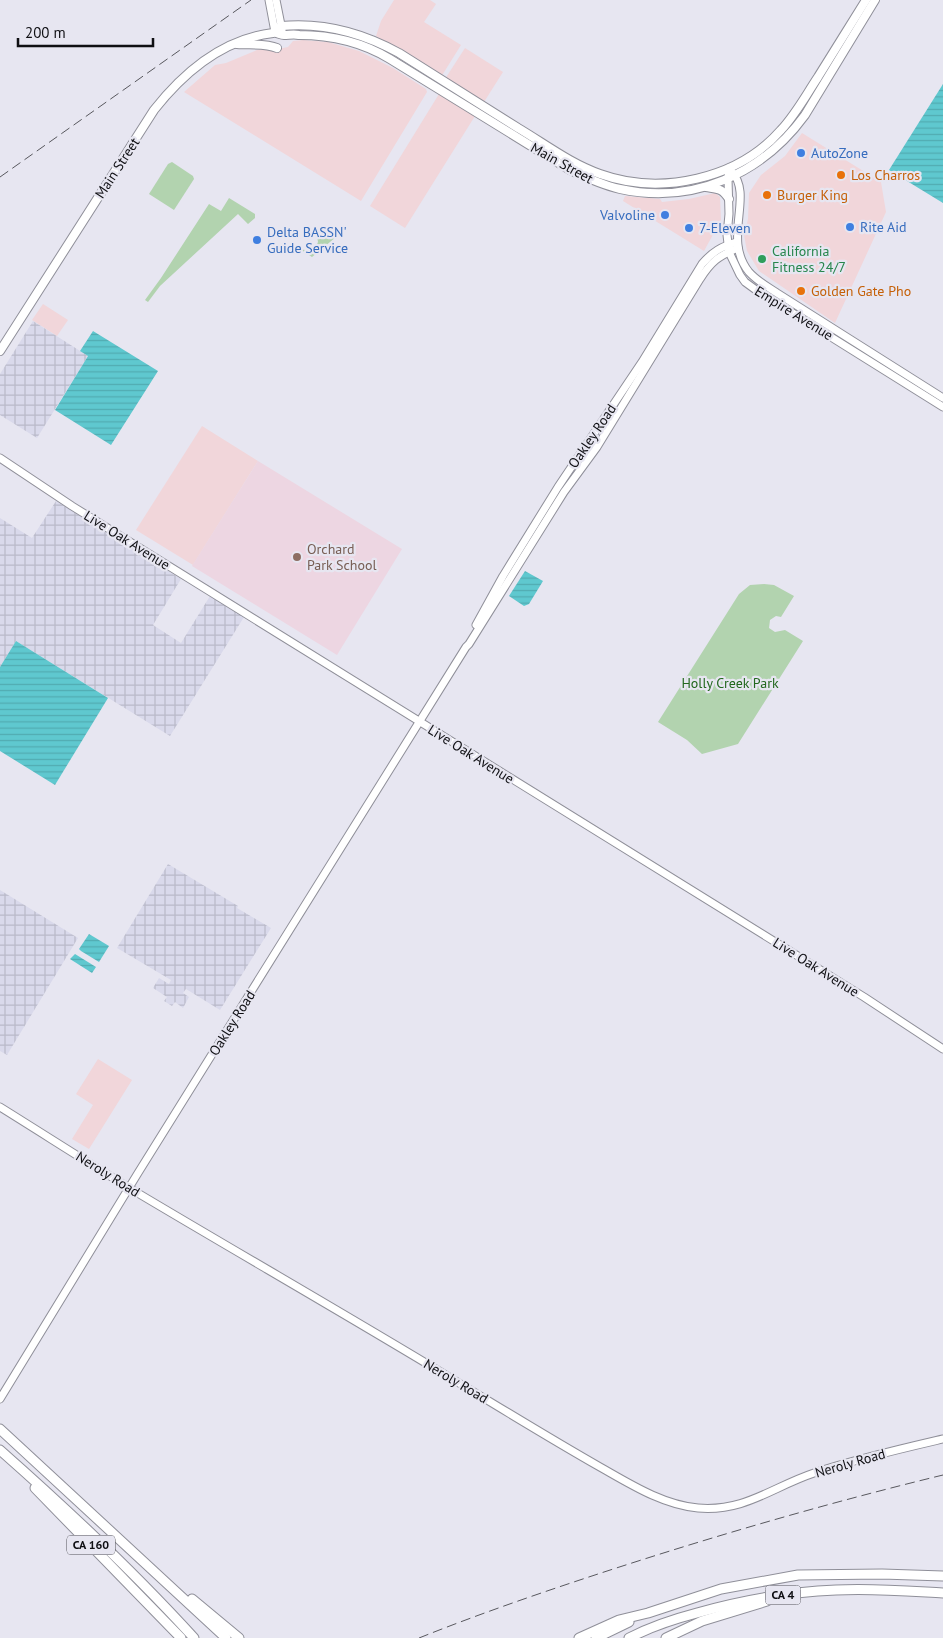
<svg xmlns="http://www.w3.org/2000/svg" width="943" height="1638" viewBox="0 0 943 1638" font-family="'PT Sans',sans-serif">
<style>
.commercial{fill:#f1d6da}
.industrial{fill:url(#industrial-grid)}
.education{fill:#edd6e2}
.park{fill:#b2d3af}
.water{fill:url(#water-rules)}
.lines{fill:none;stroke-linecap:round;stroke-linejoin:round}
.secondary-casing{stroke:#8f8f99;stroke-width:9}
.primary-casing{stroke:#8f8f99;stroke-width:10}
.highway-casing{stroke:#8f8f99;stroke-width:11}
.secondary{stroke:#fff;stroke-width:7}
.primary{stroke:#fff;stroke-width:8}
.highway{stroke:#fff;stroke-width:9}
.rail{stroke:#58585e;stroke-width:1;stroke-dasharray:10 5;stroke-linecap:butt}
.shop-dot{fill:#3f7fe0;stroke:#e7e6f1;stroke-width:2}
.food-dot{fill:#e8710a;stroke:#e7e6f1;stroke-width:2}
.leisure-dot{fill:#2e9e5b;stroke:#e7e6f1;stroke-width:2}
.education-dot{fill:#8d6e63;stroke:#e7e6f1;stroke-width:2}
.labels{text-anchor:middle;stroke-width:4.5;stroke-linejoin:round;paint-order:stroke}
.shield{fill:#e7e6f1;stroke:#505056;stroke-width:1}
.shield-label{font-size:12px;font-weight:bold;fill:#0f0f13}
.shop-label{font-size:14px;fill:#366cbe;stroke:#e7e6f1;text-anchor:start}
.street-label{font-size:14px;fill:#0f0f13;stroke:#e7e6f1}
.food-label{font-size:14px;fill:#c56008;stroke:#e7e6f1;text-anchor:start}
.leisure-label{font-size:14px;fill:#27864d;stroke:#e7e6f1;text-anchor:start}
.education-label{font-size:14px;fill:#785e54;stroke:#e7e6f1;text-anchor:start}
.park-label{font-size:14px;fill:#23681f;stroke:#e7e6f1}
</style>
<defs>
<pattern id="industrial-grid" width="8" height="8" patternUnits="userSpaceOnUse" patternTransform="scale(1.25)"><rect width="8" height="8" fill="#d9d9eb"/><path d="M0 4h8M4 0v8" fill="none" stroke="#b9b9c9"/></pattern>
<pattern id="water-rules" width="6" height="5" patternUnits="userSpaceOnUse" patternTransform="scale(1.25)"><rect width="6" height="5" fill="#5fc8cf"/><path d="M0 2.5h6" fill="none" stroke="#51abb1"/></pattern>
</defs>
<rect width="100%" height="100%" fill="#e7e6f1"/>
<g class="commercial">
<path d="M394 0H430L436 4 424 22 461 45 441 77 376 36 381 21Z"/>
<path d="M303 40 328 42 359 51 393 68 426 89 427 92 361 201 184 92 215 65 226 63 257 50 267 48 273 50 288 47 293 41Z"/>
<path d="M465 48 503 72 484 102 445 79Z"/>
<path d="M439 94 475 116 405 228 370 206Z"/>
<path d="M802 133 881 182 886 212 835 323 759 271 747 251 744 235 748 219 749 193 761 175 785 156Z"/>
<path d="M715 193 720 197 721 220 704 251 623 201 625 196 660 199 662 202 689 199Z"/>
<path d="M43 304 68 320 57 336 32 320Z"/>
<path d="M202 426 258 461 193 565 136 530Z"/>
<path d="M98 1059 132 1080 89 1149 72 1139 93 1105 76 1094Z"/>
</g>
<g class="industrial">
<path d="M33 321 88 356 37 438 0 415V374Z"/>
<path d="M56 501 181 579 153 625 181 643 210 596 244 617 170 736 16 641 0 667V518L32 538Z"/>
<path d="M168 864 238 906 237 908 271 928 220 1010 186 989 183 993 189 997 183 1008 175 1002 172 1006 164 1001 167 997 153 988 159 978 169 984 171 980 117 948Z"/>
<path d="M0 890 78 938 7 1055 0 1051Z"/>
</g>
<path class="education" d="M258 461 402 549 337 655 192 566Z"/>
<g class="park">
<path d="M172 162 193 176 194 179 174 210 149 194 168 164Z"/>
<path d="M229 198 255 214V218L248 224 238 214 160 286 148 302 145 300 161 278 209 204 221 211Z"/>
<path d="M322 228 336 237 312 257 300 249 310 251 315 249 318 242 317 236Z"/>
<path d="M764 584 774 585 794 596 781 617 776 616 770 620 769 628 775 632 785 630 803 641 738 744 702 754 687 740 658 722 739 594 750 585Z"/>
</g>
<g class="water">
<path d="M943 84V203L889 170Z"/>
<path d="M93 331 158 371 111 445 55 410 88 356 80 351Z"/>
<path d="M525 571 543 581 529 604 524 606 509 596Z"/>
<path d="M16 641 108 698 55 785 0 751V667Z"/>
<path d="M89 934 109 946 99 962 81 951 79 949Z"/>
<path d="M75 954 96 967 92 973 70 959Z"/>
</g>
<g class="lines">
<defs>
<g id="secondary">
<path d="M269 0 275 32"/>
<path d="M276 0 282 30"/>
<path d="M729 168 728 179 729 214 727 235 729 252 740 275 745 282 756 290 943 407"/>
<path d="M732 172C754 196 722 239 749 272 757 281 768 287 777 293L943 398"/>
<path d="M0 458 72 506 864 997 943 1049"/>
<path d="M476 625 503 576 558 487 642 362 702 264C712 252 722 246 737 242"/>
<path d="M0 1107C45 1135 90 1164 136 1192 240 1254 345 1314 449 1377 499 1407 549 1438 600 1467 630 1484 663 1505 698 1508 745 1512 772 1487 814 1473 856 1459 900 1449 943 1439"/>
<path d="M0 1399 138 1173 466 647 469 644 564 492 597 447 700 279C711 262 718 256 738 248"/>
</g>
<g id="primary">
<path d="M275 32 281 26C323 22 363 33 399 53 439 78 479 103 518 128 545 144 571 164 600 174 661 196 738 179 781 130 796 114 806 95 818 77 834 51 850 26 866 0"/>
<path d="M237 44C250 45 266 43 277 48"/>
<path d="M706 187C718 189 722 188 729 199"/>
<path d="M0 351 154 110C184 72 222 39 273 33 277 32 280 35 284 35 289 35 294 34 299 35 332 35 362 42 390 59L570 170C587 178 603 185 620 189 693 205 762 174 805 115L875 0"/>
</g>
<g id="highway">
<path d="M0 1429 226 1638"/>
<path d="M0 1450C68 1510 133 1571 194 1638"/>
<path d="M35 1488 181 1638"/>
<path d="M192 1599 239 1638"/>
<path d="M579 1638 619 1620 648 1613 721 1589 798 1575 882 1574 943 1576"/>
<path d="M596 1638 629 1622"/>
<path d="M629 1638C650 1627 674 1619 697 1613 743 1600 789 1592 836 1590 872 1588 908 1591 943 1593"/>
<path d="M666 1638 702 1621 767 1601"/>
</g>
</defs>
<use href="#secondary" class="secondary-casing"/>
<use href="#primary" class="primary-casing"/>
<use href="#highway" class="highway-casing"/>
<use href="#secondary" class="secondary"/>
<use href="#primary" class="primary"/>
<use href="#highway" class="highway"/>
<g class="rail">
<path d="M0 177 251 0"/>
<path d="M419 1638C479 1614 540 1593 601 1573 714 1536 828 1503 943 1475"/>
</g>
</g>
<g class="shop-dot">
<circle cx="801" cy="153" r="5"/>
<circle cx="665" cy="215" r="5"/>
<circle cx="850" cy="227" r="5"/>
<circle cx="689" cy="228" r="5"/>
<circle cx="257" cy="240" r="5"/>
</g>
<g class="food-dot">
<circle cx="841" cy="175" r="5"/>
<circle cx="767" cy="195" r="5"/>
<circle cx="801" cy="291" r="5"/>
</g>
<circle class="leisure-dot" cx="762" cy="259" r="5"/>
<circle class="education-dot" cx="297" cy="557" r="5"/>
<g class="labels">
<g class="shield">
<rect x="67" y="1535.5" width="48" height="19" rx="4"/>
<rect x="765.5" y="1585.5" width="35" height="19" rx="4"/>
</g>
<g class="shield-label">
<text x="91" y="1549">CA 160</text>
<text x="783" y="1599">CA 4</text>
</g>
<g class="shop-label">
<text x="811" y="158">AutoZone</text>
<text x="655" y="220" text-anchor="end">Valvoline</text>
<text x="860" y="232">Rite Aid</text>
<text x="699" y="233">7-Eleven</text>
<text x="267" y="237">Delta BASSN'<tspan x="267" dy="16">Guide Service</tspan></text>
</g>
<g class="street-label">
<text transform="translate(562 163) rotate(29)" y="5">Main Street</text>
<text transform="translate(117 168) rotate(-57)" y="5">Main Street</text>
<text transform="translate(794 313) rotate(32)" y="5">Empire Avenue</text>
<text transform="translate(592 436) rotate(-56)" y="5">Oakley Road</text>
<text transform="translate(127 540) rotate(32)" y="5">Live Oak Avenue</text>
<text transform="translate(471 754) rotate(32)" y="5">Live Oak Avenue</text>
<text transform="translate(816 967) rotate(32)" y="5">Live Oak Avenue</text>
<text transform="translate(232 1023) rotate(-58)" y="5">Oakley Road</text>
<text transform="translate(108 1174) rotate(32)" y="5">Neroly Road</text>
<text transform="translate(456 1381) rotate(31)" y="5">Neroly Road</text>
<text transform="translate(850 1463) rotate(-16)" y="5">Neroly Road</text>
</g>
<g class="food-label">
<text x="851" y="180">Los Charros</text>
<text x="777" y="200">Burger King</text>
<text x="811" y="296">Golden Gate Pho</text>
</g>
<g class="leisure-label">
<text x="772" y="256">California<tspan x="772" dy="16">Fitness 24/7</tspan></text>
</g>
<g class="education-label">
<text x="307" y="554">Orchard<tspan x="307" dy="16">Park School</tspan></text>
</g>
<g class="park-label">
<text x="730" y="688">Holly Creek Park</text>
</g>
</g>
<path d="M18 38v8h135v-8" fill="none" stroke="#0f0f13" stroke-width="2.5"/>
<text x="25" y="38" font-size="15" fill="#0f0f13" stroke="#e7e6f1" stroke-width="4" paint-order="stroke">200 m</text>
</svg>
